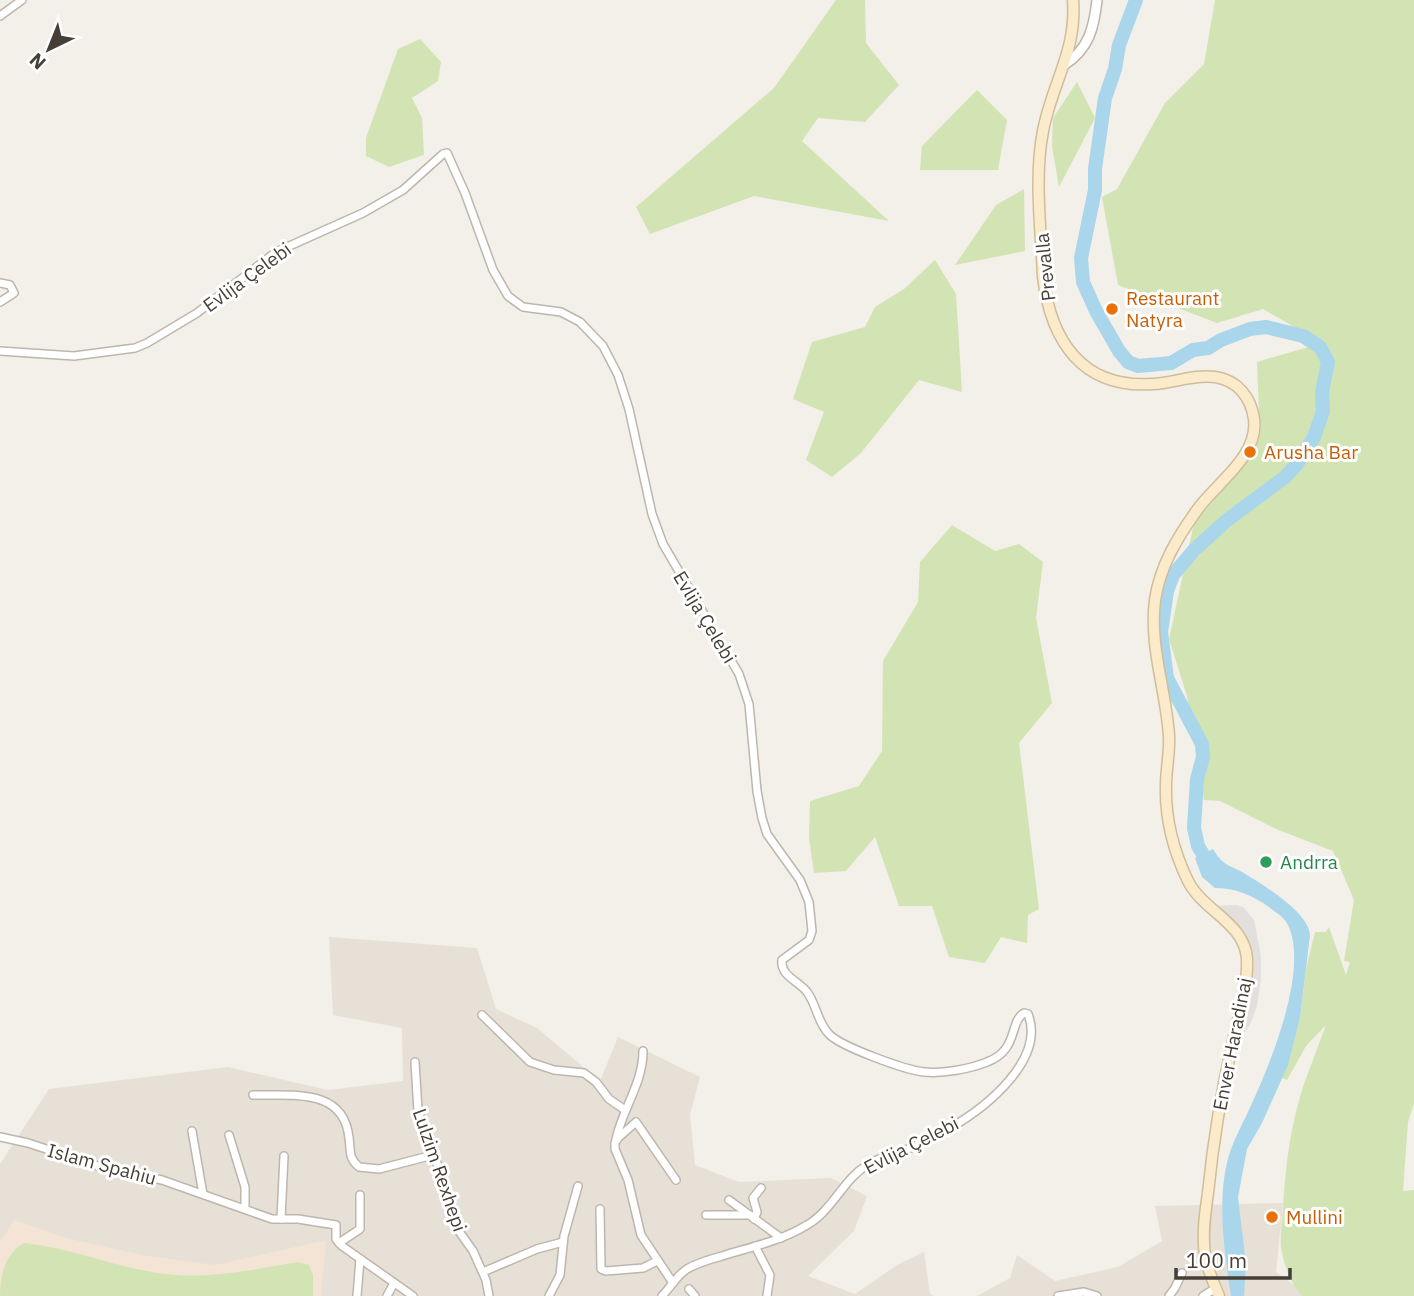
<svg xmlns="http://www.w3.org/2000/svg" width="1414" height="1296" viewBox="0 0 1414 1296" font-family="'IBM Plex Sans',sans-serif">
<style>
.residential{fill:#e7e0d7}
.commercial{fill:#f3e4d5}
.green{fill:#d3e4b4}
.parking{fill:#e2dfdd}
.water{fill:#a9d6eb}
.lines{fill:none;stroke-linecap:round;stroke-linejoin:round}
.river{stroke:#a9d6eb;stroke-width:14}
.minor-casing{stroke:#beb6ac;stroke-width:10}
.tertiary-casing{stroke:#beb6ac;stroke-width:12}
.secondary-casing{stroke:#cfbe9b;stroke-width:13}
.minor{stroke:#fff;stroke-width:7}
.tertiary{stroke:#fff;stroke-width:9}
.secondary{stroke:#fbebcb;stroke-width:10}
.food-dot{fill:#e8710a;stroke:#fff;stroke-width:2.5}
.leisure-dot{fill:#2e9e5b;stroke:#fff;stroke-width:2.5}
.labels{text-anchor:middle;stroke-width:6;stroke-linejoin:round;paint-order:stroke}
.street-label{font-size:19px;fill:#463f38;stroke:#fff}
.food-label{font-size:19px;fill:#c56008;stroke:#fff;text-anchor:start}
.leisure-label{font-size:19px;fill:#27864d;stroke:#fff;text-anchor:start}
</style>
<rect width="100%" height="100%" fill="#f3efe9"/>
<g class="residential">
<path d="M329 937 477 948 496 1009 537 1028 600 1081 618 1037 700 1077 690 1115 695 1165 739 1182 831 1178 867 1196 854 1231 808 1276 855 1294 897 1265 924 1252 930 1294 934 1296H0V1164L49 1089 228 1067 328 1090 403 1081 402 1028 333 1015Z"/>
<path d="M1283 1203 1276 1272 1309 1296H977L1010 1278 1017 1255 1055 1281 1118 1267 1162 1241 1155 1206Z"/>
</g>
<path class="commercial" d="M14 1220 70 1239 147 1256 215 1265 326 1240 321 1296H0V1242Z"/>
<g class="green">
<path d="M836 0H865L866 43 899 85 865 122 818 118 802 141 889 221 754 196 650 234 636 207 774 88Z"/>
<path d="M1215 0H1414V1103L1408 1122 1403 1191 1414 1190V1296H1302C1291 1284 1283 1263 1281 1247 1280 1235 1282 1221 1283 1209 1285 1166 1291 1122 1305 1081 1312 1062 1319 1044 1326 1025L1306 1046 1287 1080 1280 1077 1300 1019 1306 969 1315 932H1326L1329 927 1346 975 1350 962 1344 961 1354 900 1333 851 1276 829 1220 801 1204 800 1187 696 1169 639 1194 523 1256 451 1259 411 1257 362 1322 343 1263 309 1217 323 1118 285 1102 197 1117 189 1165 103 1204 64Z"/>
<path d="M420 39 441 62 438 81 412 98 422 118 424 155 389 167 366 156V138L398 49Z"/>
<path d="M1077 82 1095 118 1059 187 1052 146 1053 118Z"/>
<path d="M977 90 1007 120 998 170H920L922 146Z"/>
<path d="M1024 189 1025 251 955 265 996 205Z"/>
<path d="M935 260 956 294 962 392 919 380 861 453 832 477 806 460 824 412 793 399 812 342 865 327 875 307 904 289Z"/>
<path d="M952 525 995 551 1019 544 1043 562 1036 618 1052 703 1019 743 1039 909 1028 915 1027 943 1001 937 985 963 949 957 932 906H899L875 837 846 871 814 873 809 838 810 801 859 786 882 751 883 661 918 602 920 562Z"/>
<path d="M24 1243C72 1248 117 1268 165 1274 209 1280 255 1269 298 1262L309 1265 313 1275V1296H0C0 1276 5 1253 24 1243Z"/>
</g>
<path class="parking" d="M1236 905 1243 907 1254 920 1261 957V978L1257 1006 1250 1025 1232 1047 1243 995 1242 941 1213 910 1217 906Z"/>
<path class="water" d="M1213 849C1224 868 1232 865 1247 875 1265 886 1309 913 1310 935L1300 1018 1288 1065 1262 1123 1247 1149 1238 1197 1246 1264 1244 1296H1231C1225 1256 1217 1203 1227 1163 1231 1145 1239 1131 1247 1114 1268 1070 1310 971 1288 925 1284 917 1276 913 1269 907 1252 895 1235 888 1215 888L1202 877 1195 858Z"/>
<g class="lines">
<path class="river" d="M1136 0 1119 45 1115 69 1105 98 1095 169V190L1081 258 1083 282 1096 311 1119 351 1128 362 1138 366 1171 363 1193 350 1208 348 1221 340 1250 329 1266 327 1303 336 1320 347 1328 362 1322 392 1323 411 1314 437 1297 464 1285 477 1226 521 1194 550 1173 575 1167 591 1161 632 1167 678 1202 744 1203 757 1197 779 1194 828 1198 846 1211 868"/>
<defs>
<g id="minor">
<path d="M0 16 22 0"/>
<path d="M0 283 10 285 14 293 0 302"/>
<path d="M0 351 74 356 135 348 147 343 197 313 276 252 363 213 403 190 443 154 447 153 465 193 493 270 508 296 523 307 561 312 580 322 603 346 618 375 629 409 652 514 663 544 739 674 749 704 757 791 762 818 767 834 800 880 809 902 812 931 809 940 782 960C780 976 799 981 807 992 817 1005 817 1022 829 1034 841 1047 906 1070 924 1072 942 1074 970 1069 987 1062 1019 1050 1009 1022 1024 1013L1028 1014C1046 1060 985 1108 950 1128 934 1138 915 1147 897 1153 887 1157 876 1159 867 1165 843 1180 832 1211 807 1225 781 1241 751 1247 722 1256 711 1259 697 1263 687 1269 677 1275 670 1288 662 1296"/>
<path d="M482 1015 530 1062 554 1070 584 1073 596 1082 609 1099 625 1110"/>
<path d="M415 1062 418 1111 446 1188 456 1227 473 1251 486 1280 489 1296"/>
<path d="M253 1095C291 1096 344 1087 349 1138 351 1151 348 1158 359 1167L379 1169 433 1155"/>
<path d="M192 1131 203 1194"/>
<path d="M229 1135 245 1187V1208"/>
<path d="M0 1137 28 1143 104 1168 162 1180 272 1219H298L336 1225V1239L342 1246 413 1296"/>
<path d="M616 1139C623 1108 643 1083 643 1051"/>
<path d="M729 1200 781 1238"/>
<path d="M600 1209 601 1269 606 1271 643 1268 657 1261"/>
<path d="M706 1215H750"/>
<path d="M281 1219 284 1156"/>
<path d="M754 1219 757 1212 753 1198 761 1188"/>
<path d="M339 1243 360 1229V1195"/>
<path d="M755 1246 770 1275 767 1296"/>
<path d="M483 1272 537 1249 563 1242"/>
<path d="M673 1283 641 1235 628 1180 615 1149V1143L618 1138 636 1122 676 1180"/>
<path d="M689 1289 695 1296"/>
<path d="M357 1296 360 1259"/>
<path d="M387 1296 394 1283"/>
<path d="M549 1296 560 1275 564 1236 578 1186"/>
<path d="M1058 1296 1084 1292 1097 1296"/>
<path d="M1169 1296 1175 1288 1182 1273"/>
<path d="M1203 1296 1216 1288"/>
</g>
<path id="tertiary" d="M1064 65C1089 49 1094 28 1097 0"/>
<path id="secondary" d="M1073 0C1077 51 1052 83 1043 131 1034 177 1041 229 1043 277 1051 341 1082 389 1153 384 1173 383 1195 374 1215 377 1237 380 1251 397 1254 419 1259 456 1216 483 1197 510 1177 538 1160 566 1155 600 1149 647 1166 689 1169 736 1170 752 1166 769 1166 785 1165 818 1174 852 1188 881 1203 911 1245 923 1247 959 1248 988 1238 1017 1232 1045 1221 1094 1213 1143 1208 1193 1205 1213 1202 1235 1205 1255 1207 1269 1214 1283 1219 1296"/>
</defs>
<use href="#minor" class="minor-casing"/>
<use href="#tertiary" class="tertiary-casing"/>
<use href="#secondary" class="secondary-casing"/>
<use href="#minor" class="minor"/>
<use href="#tertiary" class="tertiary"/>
<use href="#secondary" class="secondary"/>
</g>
<g class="food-dot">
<circle cx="1112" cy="309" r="7"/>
<circle cx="1250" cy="452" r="7"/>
<circle cx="1272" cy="1217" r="7"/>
</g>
<circle class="leisure-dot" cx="1266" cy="862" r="7"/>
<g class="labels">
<g class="street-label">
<text transform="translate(1045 267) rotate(-96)" y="7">Prevalla</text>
<text transform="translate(247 277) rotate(-36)" y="7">Evlija Çelebi</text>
<text transform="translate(705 617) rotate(59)" y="7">Evlija Çelebi</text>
<text transform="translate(1232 1044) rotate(-79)" y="7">Enver Haradinaj</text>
<text transform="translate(911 1145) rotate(-27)" y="7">Evlija Çelebi</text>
<text transform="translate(102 1164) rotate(15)" y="7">Islam Spahiu</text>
<text transform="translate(440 1170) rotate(71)" y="7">Lulzim Rexhepi</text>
</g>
<g class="food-label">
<text x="1126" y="305">Restaurant<tspan x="1126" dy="22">Natyra</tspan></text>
<text x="1264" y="459">Arusha Bar</text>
<text x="1286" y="1224">Mullini</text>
</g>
<g class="leisure-label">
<text x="1280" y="869">Andrra</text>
</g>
</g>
<g transform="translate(49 49) rotate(223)" stroke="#ffffff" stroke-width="5" paint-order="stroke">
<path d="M0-5L12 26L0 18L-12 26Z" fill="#463f38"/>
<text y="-10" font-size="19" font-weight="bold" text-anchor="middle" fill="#463f38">N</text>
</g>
<path d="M1176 1268v10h114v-10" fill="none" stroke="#463f38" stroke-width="3.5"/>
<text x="1186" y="1268" font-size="21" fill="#463f38" stroke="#ffffff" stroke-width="5" paint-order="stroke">100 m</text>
</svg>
